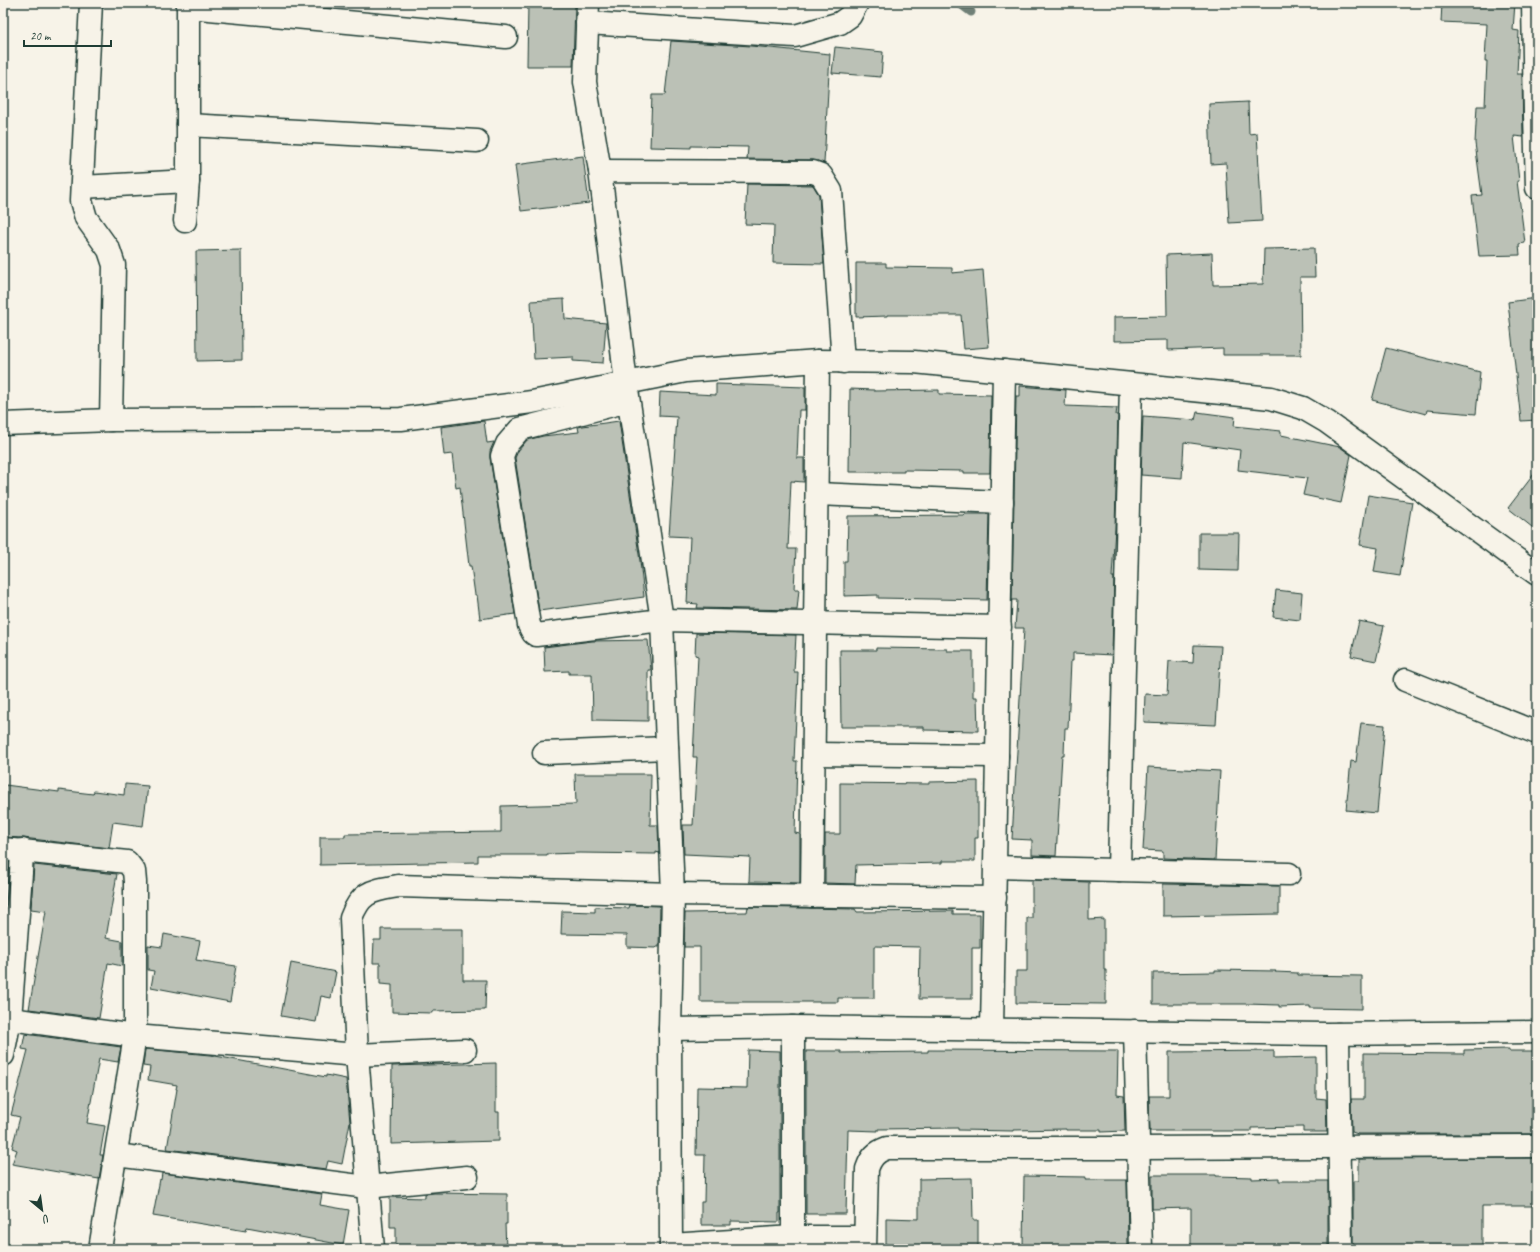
<svg xmlns="http://www.w3.org/2000/svg" width="1540" height="1252" viewBox="0 0 1540 1252" font-family="Caveat,sans-serif">
<style>
.lines{fill:none;stroke-linecap:round;stroke-linejoin:round}
.stream{stroke:#6f8077;stroke-width:9}
.building{fill:#bbc1b6;stroke:#1f3d34}
.minor-casing{stroke:#1f3d34;stroke-width:25}
.minor{stroke:#f7f3e8;stroke-width:22}
</style>
<rect width="100%" height="100%" fill="#f7f3e8"/>
<filter id="ink" filterUnits="userSpaceOnUse"><feTurbulence type="fractalNoise" baseFrequency=".025" numOctaves="2"/><feDisplacementMap in="SourceGraphic" scale="8" xChannelSelector="R" yChannelSelector="G"/><feConvolveMatrix kernelMatrix="1 2 1 2 8 2 1 2 1" color-interpolation-filters="sRGB"/></filter>
<g filter="url(#ink)">
<g class="lines">
<path class="stream" d="M959 3 971 12"/>
</g>
<g class="building">
<path d="M528 3H575L573 66H527Z"/>
<path d="M1442 3H1515L1513 30 1519 31 1517 74H1522L1523 137 1514 136 1519 181H1517L1525 243 1519 244 1520 255 1479 256 1472 196 1482 195 1475 143 1477 106H1485L1487 61H1485L1487 24 1441 22Z"/>
<path d="M671 41 751 46 830 54 824 163 813 160 747 159 748 147 691 146V148L650 147 652 95H665Z"/>
<path d="M835 47 883 52 881 77 832 73Z"/>
<path d="M1248 102 1249 134 1257 133 1262 221 1229 223 1226 163 1211 164 1209 104Z"/>
<path d="M583 156 589 203 521 211 515 165Z"/>
<path d="M747 184 813 185 819 195 824 264 773 263 774 225 745 224Z"/>
<path d="M1314 248 1315 277H1300L1301 355H1223V348L1168 350V340L1114 341V317L1167 316 1166 255 1212 253 1213 285 1263 284 1264 249Z"/>
<path d="M241 250 242 360 197 361 196 251Z"/>
<path d="M856 263H886V267L952 268V273L983 270 989 347 964 349 961 315H887V316L856 317Z"/>
<path d="M1537 298V420L1521 421 1508 302Z"/>
<path d="M564 299 565 319 606 323 603 363 573 361V357L534 359 531 301Z"/>
<path d="M1386 348 1480 372 1476 414 1427 410 1426 414 1372 400Z"/>
<path d="M716 384 805 387V410H799L797 458H804V482L791 481 788 549H796L794 589H799L797 610 697 608 698 604 687 603 690 537 669 536 677 417 659 416 660 392 716 395Z"/>
<path d="M1020 386 1066 390 1065 406 1117 408 1116 415H1118L1115 528 1112 577H1114L1112 655 1073 653V661H1071L1068 728H1065L1064 755H1062L1056 856 1032 855V840L1012 839 1024 628H1015L1017 600H1012L1016 396H1020Z"/>
<path d="M850 389 874 390V391L939 390V394L991 395 990 473H964V471L904 470V472H849Z"/>
<path d="M1197 412 1235 417 1234 426 1281 431V435L1340 447 1351 455 1341 503 1303 495 1307 478 1238 470 1240 450 1184 442 1182 478 1141 475 1143 416 1195 420Z"/>
<path d="M484 421 487 443 494 442 490 451V458L515 614 480 619 477 595H475L471 566H469L460 487 456 488 452 454 444 455 441 427Z"/>
<path d="M619 421 640 561 644 597 539 611 515 458 518 451 527 440 543 436 579 432 578 427 583 426Z"/>
<path d="M1537 470V531L1508 508Z"/>
<path d="M1368 495 1412 502 1400 576 1374 572 1378 548 1360 545Z"/>
<path d="M964 514H989L987 600 878 598V595L844 596V561H847L848 516 963 515Z"/>
<path d="M1199 533H1239L1238 571 1199 570Z"/>
<path d="M1276 590 1302 593 1300 620 1273 617Z"/>
<path d="M1359 621 1384 626 1376 661 1351 656Z"/>
<path d="M696 633 796 635 794 672H798L794 761H797L795 833 800 834V883L749 882 750 857 684 854 683 825H693L697 757H693L698 656 695 655Z"/>
<path d="M648 640 651 670H648V721L593 720 592 674H569V671L545 672 544 647 592 641Z"/>
<path d="M1194 645 1221 646 1216 725 1144 722 1145 694 1167 695 1169 661 1193 663Z"/>
<path d="M876 648 947 649V651H973V697H977L978 731 924 730V727H841L840 650H876Z"/>
<path d="M1361 723 1385 725 1377 813 1346 810 1351 761 1356 762Z"/>
<path d="M1148 767 1220 771 1215 860 1163 858V851L1143 850Z"/>
<path d="M575 774H651L650 825H658L659 853 656 852V854L580 853 547 854V855H478V862L320 865V837H345V834L501 832V806L576 804Z"/>
<path d="M978 781V838H975V861H942V863L856 865 855 884 825 883V834H840V783L929 784V782Z"/>
<path d="M125 784 148 786 143 826 113 822 109 848 23 838 3 837V798L5 785 59 792V790L93 794 94 791 124 795Z"/>
<path d="M3 862H9L6 905 3 904Z"/>
<path d="M34 865 117 874 106 938 122 941V966L108 963 99 1018 29 1009 46 911 31 909Z"/>
<path d="M1032 880 1089 882V920L1104 919V970H1106V1004L1016 1003V971H1027V918H1032Z"/>
<path d="M1163 884 1279 886V914L1163 916Z"/>
<path d="M630 905 660 906 659 947H657L656 948 627 947V935L561 934 562 911 595 912V907L629 908Z"/>
<path d="M748 907 855 909 857 912 953 911V914H980V948H972V999H919L920 947 874 946V998H838V1002H700V947H684L685 913 747 912Z"/>
<path d="M381 929H463V980H486L485 1010 432 1011V1013L392 1012V985L380 984V963H373L374 940H381Z"/>
<path d="M164 934 200 941 196 960 236 966 230 1002 151 987 154 971 148 970V945L162 947Z"/>
<path d="M291 963 336 972 331 998 321 996 316 1022 281 1016Z"/>
<path d="M1215 970 1276 971 1275 972 1298 973V975L1362 976V1009L1310 1008V1006L1279 1007V1005L1246 1004H1153V973L1215 972Z"/>
<path d="M25 1034 121 1047 118 1062 99 1059 87 1123 105 1126 100 1155H103L99 1179 12 1164 17 1150 12 1148 20 1117 11 1115 28 1050 22 1049Z"/>
<path d="M145 1049 210 1055 326 1077V1075L346 1079 350 1122 342 1164 328 1161 326 1169 167 1149 177 1089H176L177 1085 148 1080 150 1067 143 1066Z"/>
<path d="M1509 1049V1051H1537V1134H1358L1352 1132 1351 1099H1364V1053L1464 1054V1050Z"/>
<path d="M748 1050 780 1051V1213H779V1222L731 1221V1225H701V1202H704L705 1155H696L697 1087 747 1088Z"/>
<path d="M928 1050 1118 1051 1117 1095 1124 1096 1125 1131 1101 1132V1130H1066V1129L1013 1130V1131L958 1130V1128L878 1129V1131L848 1130 846 1214H806V1051H841V1053L928 1052Z"/>
<path d="M1274 1051V1058L1316 1057V1098L1326 1099 1327 1132H1303V1127L1251 1128V1131H1150L1149 1096H1169V1052Z"/>
<path d="M496 1063V1112H499V1141L391 1144 392 1066Z"/>
<path d="M1537 1158V1206H1482V1249H1353V1181H1359V1159Z"/>
<path d="M162 1173 322 1194 320 1205 349 1210 343 1245 247 1227 246 1231 153 1216 160 1179 161 1180Z"/>
<path d="M1152 1175H1216V1176L1252 1177V1179L1279 1178V1181H1328V1249H1191V1208L1152 1209Z"/>
<path d="M1024 1176 1086 1177 1085 1180H1127L1128 1249H1023Z"/>
<path d="M972 1178 973 1220H978V1249H886V1218L919 1219V1179Z"/>
<path d="M434 1193 507 1194V1224H505L506 1249H396V1227H390V1197L425 1198V1194Z"/>
</g>
<g class="lines">
<defs>
<g id="minor">
<path d="M91 3 81 201 86 218 109 250 114 265 111 420"/>
<path d="M588 3 585 82 600 171"/>
<path d="M1533 3 1535 114"/>
<path d="M188 7 506 37"/>
<path d="M587 23 795 36 840 23 850 16 857 3"/>
<path d="M1537 114H1535L1537 188"/>
<path d="M188 125 477 141"/>
<path d="M82 187 188 181"/>
<path d="M185 221 188 181V3"/>
<path d="M628 401 520 429 507 444 502 456 529 625 533 633 536 635 662 620 1000 627"/>
<path d="M3 424 111 420 401 419 532 402 686 371 818 361 914 362 1271 398 1303 408 1327 422 1537 574"/>
<path d="M817 494 1002 502"/>
<path d="M1405 680 1537 733"/>
<path d="M544 753 667 748"/>
<path d="M814 754 997 756"/>
<path d="M3 849 127 862 134 871 135 882V1036L100 1249"/>
<path d="M995 867 1289 874"/>
<path d="M1119 870 1131 384"/>
<path d="M812 896 818 361"/>
<path d="M3 1018 135 1036 357 1055 465 1050"/>
<path d="M670 1029 793 1027 1326 1034 1537 1032"/>
<path d="M992 1029 1004 371"/>
<path d="M1135 1031 1141 1249"/>
<path d="M1338 1034 1341 1249"/>
<path d="M3 1055 10 1019 21 873 22 850"/>
<path d="M116 1155 367 1187 467 1177"/>
<path d="M671 1245 793 1237H864"/>
<path d="M373 1249 357 1055 351 918C361 891 372 891 398 886L673 894 995 898"/>
<path d="M671 1249 670 1029 673 894 662 620 626 383 600 171 813 172 821 175 831 191 843 362"/>
<path d="M793 1249V1027"/>
<path d="M865 1249 867 1169C871 1157 876 1152 887 1148H1138L1537 1146"/>
</g>
</defs>
<use href="#minor" class="minor-casing"/>
<use href="#minor" class="minor"/>
</g>
</g>
<rect width="1540" height="1252" fill="none" stroke="#f7f3e8" stroke-width="16"/>
<rect x="8" y="8" width="1524" height="1236" fill="none" stroke="#1f3d34" stroke-width="1.5" filter="url(#ink)"/>
<g transform="translate(42 1210) rotate(151)" stroke="#f7f3e8" stroke-width="3" paint-order="stroke">
<path d="M0-3L7 15L0 10L-7 15Z" fill="#1f3d34"/>
<text y="-6" font-size="11" font-weight="bold" text-anchor="middle" fill="#1f3d34">U</text>
</g>
<path d="M24 40v6h87v-6" fill="none" stroke="#1f3d34" stroke-width="2"/>
<text x="30" y="40" font-size="12" fill="#1f3d34" stroke="#f7f3e8" stroke-width="3" paint-order="stroke">20 m</text>
</svg>
